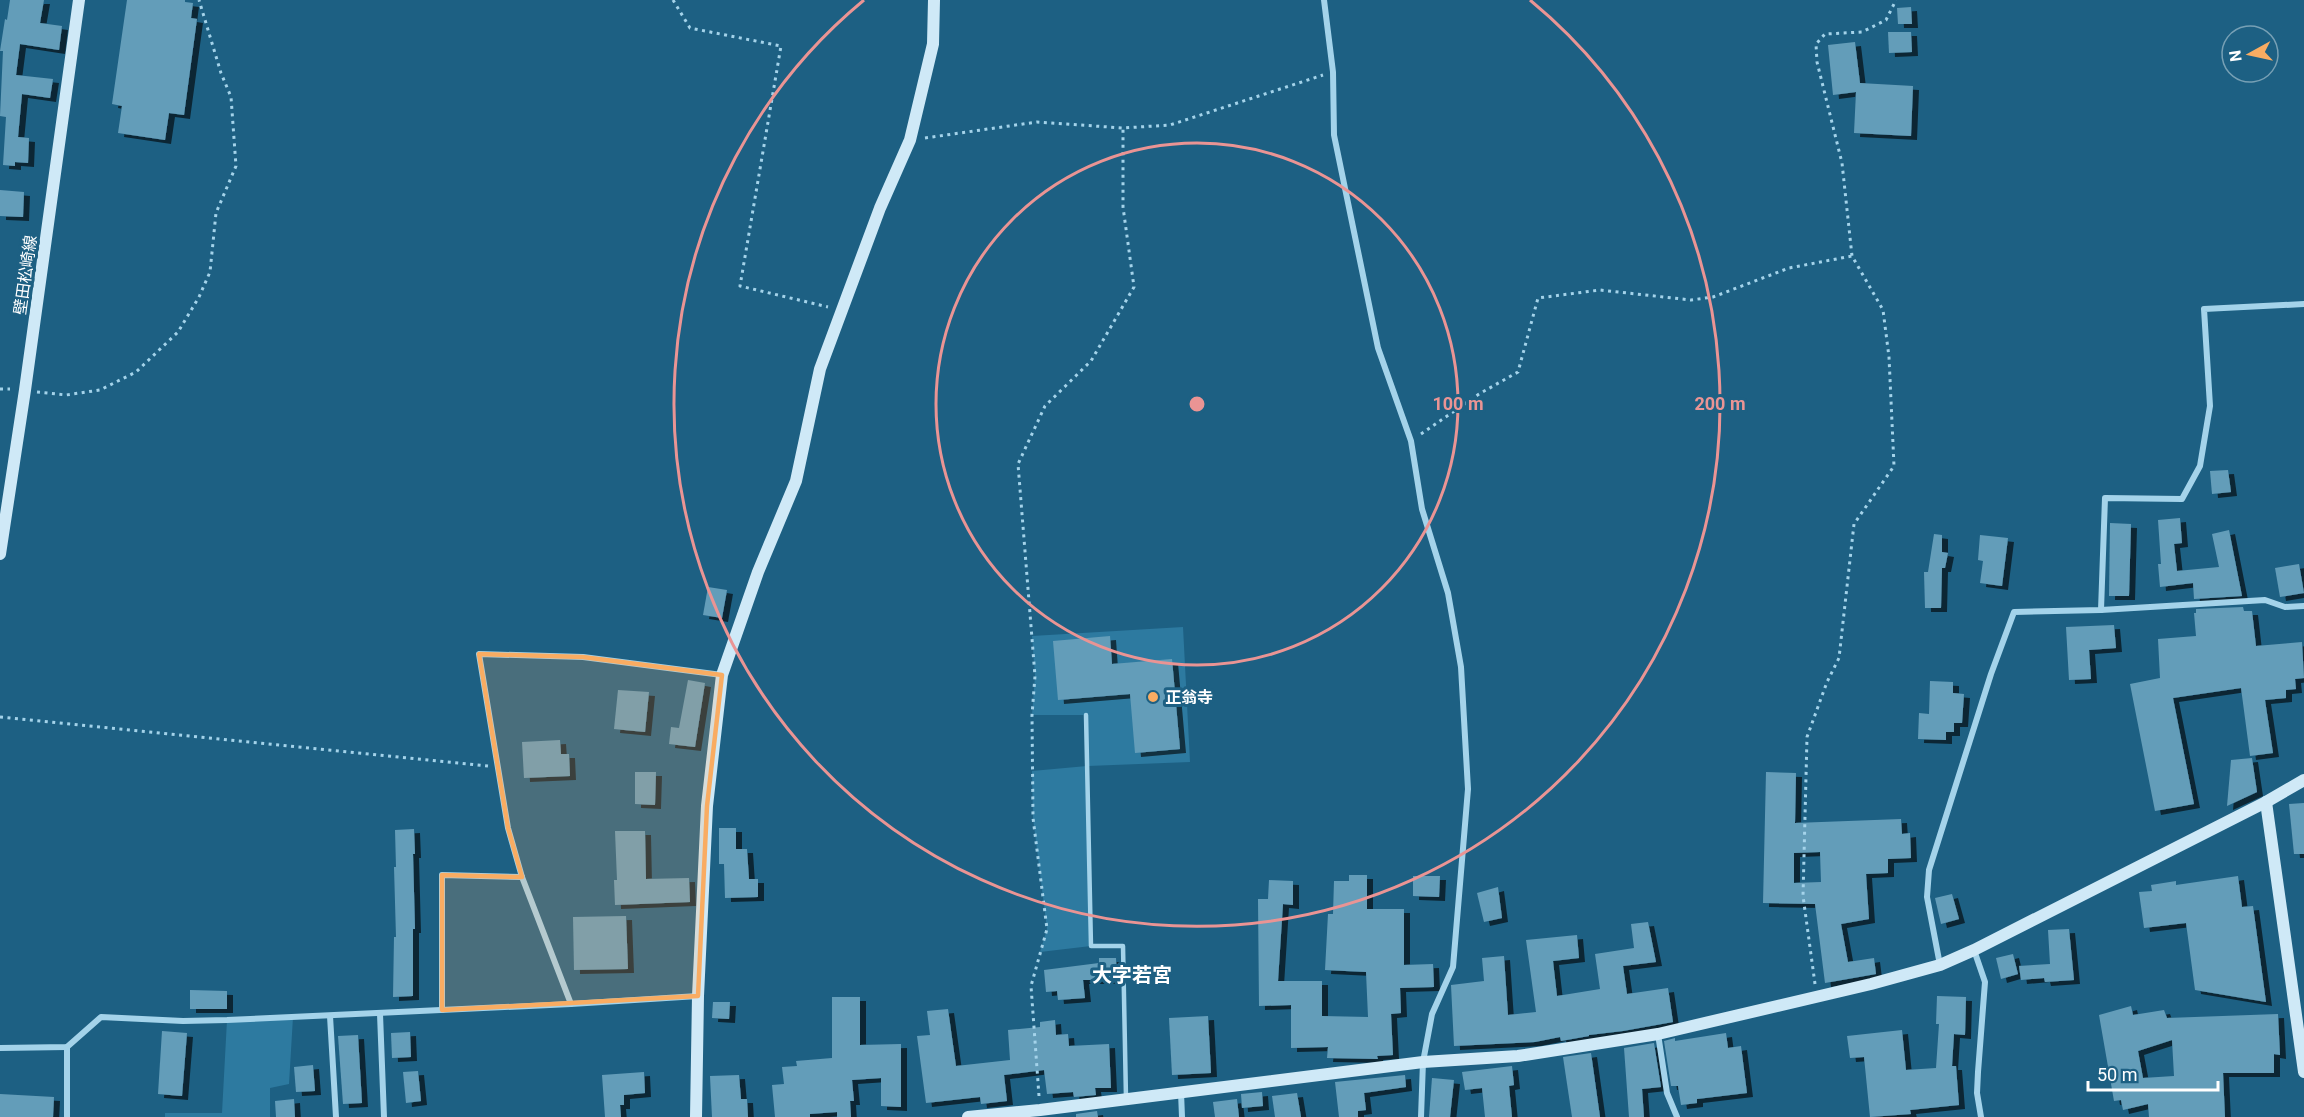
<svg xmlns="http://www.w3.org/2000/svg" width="2304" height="1117" viewBox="0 0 2304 1117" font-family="Roboto,'Noto Sans JP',sans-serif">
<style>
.green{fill:#2d7aa0}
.building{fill:#649db9;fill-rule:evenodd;filter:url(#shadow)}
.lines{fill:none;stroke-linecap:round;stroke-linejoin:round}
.path{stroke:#a4d3ea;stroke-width:3;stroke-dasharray:3 4.5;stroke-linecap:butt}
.lane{stroke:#a4d3ea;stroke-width:4.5}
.street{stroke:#a4d3ea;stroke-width:6}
.secondary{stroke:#cfe9f7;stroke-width:12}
.marked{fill:#f9ac62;fill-opacity:0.2;stroke:#f9ac62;stroke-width:4.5;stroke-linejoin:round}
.ring{fill:none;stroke:#ea9494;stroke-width:3}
.poi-dot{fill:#f9ac62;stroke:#1d6083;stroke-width:2}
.labels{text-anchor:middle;stroke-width:6;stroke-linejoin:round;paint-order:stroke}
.street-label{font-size:16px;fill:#fff;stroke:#1d6083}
.poi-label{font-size:16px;font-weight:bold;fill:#fff;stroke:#1d6083;text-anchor:start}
.quarter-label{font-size:20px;font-weight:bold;fill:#fff;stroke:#1d6083}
.centre{fill:#ea9494;stroke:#1d6083;stroke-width:3}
.ring-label{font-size:18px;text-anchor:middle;font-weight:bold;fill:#ea9494;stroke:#1d6083;stroke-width:6;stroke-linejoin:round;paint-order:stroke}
</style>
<defs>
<filter id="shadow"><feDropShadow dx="6" dy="4" stdDeviation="0" flood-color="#0009"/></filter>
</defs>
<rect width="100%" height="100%" fill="#1d6083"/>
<g class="green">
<path d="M1183 627 1190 762 1088 766 1091 946 1040 952 1047 929 1033 818 1032 771 1087 766 1086 715H1032L1035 676 1032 636Z"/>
<path d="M293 1017 289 1084 270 1088V1117H165V1113H222L227 1020Z"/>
</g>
<g class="building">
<path d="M10 0H44L40 23 62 26 59 50 20 44 16 75 53 79 50 98 22 94 18 137 29 138 28 163 15 162V166L3 165 6 117 0 116 3 51H0L5 19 7 20Z"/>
<path d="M127 0H185V2L193 3 191 18 197 19 184 115 169 113 165 140 118 133 122 106 112 104Z"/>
<path d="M1911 7 1912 24H1898L1897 8Z"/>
<path d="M1888 32H1911L1912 52 1889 53Z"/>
<path d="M1855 42 1860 83 1913 86 1911 136 1854 133 1856 92 1833 95 1828 45Z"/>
<path d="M0 190 24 192 23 217 0 216Z"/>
<path d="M2228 470 2231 492 2212 494 2210 471Z"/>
<path d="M2180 518 2182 543 2174 544 2177 571 2219 567 2212 534 2229 530 2242 596 2194 599 2193 583 2160 587 2158 564H2161L2158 520Z"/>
<path d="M2110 523 2131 524 2129 596H2109Z"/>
<path d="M1934 534 1942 535V552L1948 553 1945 568H1942L1941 608H1925L1924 572H1928Z"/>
<path d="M1980 535 2008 538 2002 586 1980 583 1983 561 1978 560Z"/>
<path d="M2299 564 2304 593 2280 597 2275 568Z"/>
<path d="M708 587 727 590 722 618 703 615Z"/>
<path d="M2243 607 2244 611H2252L2256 646 2302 642 2304 678 2295 679 2296 689 2286 690V698L2265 700 2273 753 2250 756 2241 688 2173 698 2194 804 2155 811 2130 684 2160 678 2158 639 2196 636 2194 613H2196V609Z"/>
<path d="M2114 625 2116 648 2089 650 2091 679 2069 680 2066 627Z"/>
<path d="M1110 636 1112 664 1172 659 1180 749 1135 753 1130 694 1058 700 1053 641Z"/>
<path d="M688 680 705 683 695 747 669 744 671 727 679 728Z"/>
<path d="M1930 681 1953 682V693L1964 694 1962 723H1954V732H1946V740L1918 739 1919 713 1929 714Z"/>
<path d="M618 690 649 692 645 732 614 729Z"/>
<path d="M560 740 561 754H569L570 776 524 778 522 742Z"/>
<path d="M2252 758 2257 792 2227 806 2231 760Z"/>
<path d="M635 772H656L655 805 635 804Z"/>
<path d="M1766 772 1796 773 1795 823 1901 819 1902 834 1910 833 1911 858 1888 859V873L1866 874 1869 919 1841 924 1848 962 1874 958 1876 974 1825 983 1815 904 1763 903ZM1820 852 1821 882 1794 883V853Z"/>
<path d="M2304 803V854H2294L2289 804Z"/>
<path d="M719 828H736V849H747L749 879H758V897L725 898 724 864H719Z"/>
<path d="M414 829 415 854H413L415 929H413V996L393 997 394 937H396L394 867H396L395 830Z"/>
<path d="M615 831H645L646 879 689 878 690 902 615 905 614 880H617Z"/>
<path d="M1349 875H1367V909H1404V965L1433 964 1434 987 1400 988 1401 1013 1391 1014 1393 1055 1377 1056 1378 1059 1327 1058 1328 1047 1291 1048V1005L1259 1006 1258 899H1268L1269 880 1293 881V905L1283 904 1278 981H1322V1016L1368 1017 1366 972 1325 970 1328 914H1333L1334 881H1349Z"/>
<path d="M1413 876H1440L1439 897 1413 896Z"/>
<path d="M2238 876 2242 907 2253 906 2266 1002 2195 990 2186 923 2144 928 2139 892 2152 891 2151 885 2176 881V885Z"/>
<path d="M1498 887 1502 918 1484 922 1477 893Z"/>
<path d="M1952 894 1959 919 1941 924 1935 898Z"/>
<path d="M626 916 628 969 574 970 573 917Z"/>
<path d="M1648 922 1656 962 1623 966 1627 994 1668 988 1673 1022 1623 1031 1589 1035V1036L1561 1041 1560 1037 1535 1042 1454 1046 1451 985 1484 981 1482 958 1504 956 1508 1015 1536 1012 1526 940 1577 935 1579 958 1553 961 1557 996 1600 989 1595 954 1634 948 1631 924Z"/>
<path d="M2069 929 2074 980 2045 982 2044 978 2021 980 2019 966 2050 964 2048 930Z"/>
<path d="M2013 954 2018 974 2001 979 1996 958Z"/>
<path d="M1099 958H1116L1117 980H1083L1085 998 1058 1000 1057 991 1046 992 1044 970 1099 963Z"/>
<path d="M190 990 227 991V1009H190Z"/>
<path d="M1937 996 1966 997 1965 1035 1954 1034 1952 1066H1956L1959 1105 1910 1110 1911 1114 1870 1117 1864 1057 1850 1058 1847 1036 1902 1030 1906 1070 1936 1068 1939 1024H1936Z"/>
<path d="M832 997H860V1045L901 1044V1107L881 1106V1078L852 1080 854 1101H850L851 1117H837V1112L810 1114V1117H775L772 1085 784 1084 782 1067 797 1066 796 1061 832 1058Z"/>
<path d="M713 1002H730L729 1019 712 1018Z"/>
<path d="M2131 1006 2133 1015 2164 1010 2167 1018 2278 1014 2280 1055 2274 1054V1073H2223L2225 1117H2149L2148 1104 2123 1110 2121 1100 2114 1101 2099 1015ZM2172 1040 2174 1076 2143 1078 2138 1051Z"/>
<path d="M948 1009 956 1066 1010 1060 1008 1030 1040 1027V1022L1055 1020 1056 1035 1068 1034 1069 1046 1109 1044 1111 1088H1095L1096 1095 1074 1097 1073 1092 1047 1094 1044 1070 1004 1075 1007 1101 981 1104 980 1097 926 1103 917 1036 930 1035 927 1011Z"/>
<path d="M1208 1016 1211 1073 1172 1075 1169 1018Z"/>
<path d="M162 1031 187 1033 182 1096 158 1094Z"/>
<path d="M410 1032 411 1057 392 1058 391 1033Z"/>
<path d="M1726 1033 1728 1048 1741 1046 1747 1093 1697 1099V1103L1681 1105 1678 1086H1671L1664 1041 1675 1038V1041Z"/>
<path d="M358 1035 362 1103 343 1104 338 1036Z"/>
<path d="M1654 1043 1661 1087 1642 1089 1644 1117H1629L1624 1048Z"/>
<path d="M1591 1053 1600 1117H1572L1563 1057Z"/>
<path d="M313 1065 315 1091 296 1092 294 1067Z"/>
<path d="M1512 1066 1514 1085 1509 1086 1512 1117H1485L1482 1088 1465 1090 1462 1072Z"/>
<path d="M418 1071 421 1101 406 1103 403 1072Z"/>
<path d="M644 1072 645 1093 624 1095V1105H620L621 1117H605L602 1075Z"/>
<path d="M739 1075 741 1099H747L748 1117H712L710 1076Z"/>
<path d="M1405 1075 1406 1087 1364 1093 1366 1110 1358 1111V1117H1339L1335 1082Z"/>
<path d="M1432 1078 1454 1080 1450 1117H1429Z"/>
<path d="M1262 1092 1263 1106 1242 1108 1241 1094Z"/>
<path d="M1297 1093 1301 1117H1275L1272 1096Z"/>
<path d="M0 1094 54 1097 53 1117H0Z"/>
<path d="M294 1099 295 1117H276L275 1101Z"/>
<path d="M1237 1099 1239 1117H1215L1213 1102Z"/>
<path d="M1097 1111 1098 1117H1076V1114Z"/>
</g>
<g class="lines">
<g class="path">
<path d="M673 0 690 28 781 46 740 286 828 307"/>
<path d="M925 138 1037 122 1123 128 1170 125 1323 75"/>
<path d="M0 389H10"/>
<path d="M37 392 66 395 100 390 136 372 178 332 199 297 210 272 216 213 236 166 231 97 221 73 199 0"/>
<path d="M1421 434 1479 394 1518 372 1538 298 1600 290 1691 300 1713 297 1789 268 1852 256"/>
<path d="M0 717 488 766"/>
<path d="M1815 984 1803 896 1807 737 1827 682 1839 658 1854 524 1894 466 1889 357 1883 310 1852 256 1842 163 1817 62 1816 44 1825 34 1862 32 1886 20 1896 0"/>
<path d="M1039 1096 1031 986 1047 929 1033 818 1032 715 1035 676 1018 464 1045 406 1091 361 1134 287 1123 207V128"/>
</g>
<path class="lane" d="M1086 715 1091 946H1123L1126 1098"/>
<g class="street">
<path d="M1324 0 1333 72 1334 135 1378 348 1411 441 1422 509 1448 593 1461 667 1468 789 1453 967 1432 1014 1423 1062 1421 1117"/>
<path d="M2101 610 2105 498 2182 499 2200 466 2210 406 2204 309 2304 304"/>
<path d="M1974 950 1985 982 1978 1072 1977 1093 1981 1117"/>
<path d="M1940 965 1927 897 1929 870 1991 674 2014 612 2101 610 2265 600 2285 607 2304 606"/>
<path d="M571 1004 522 877 508 828 479 654 583 657 722 675"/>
<path d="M442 1010V875L522 877"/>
<path d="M380 1014 384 1117"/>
<path d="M330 1016 336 1117"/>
<path d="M1658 1034 1667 1093 1677 1117"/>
<path d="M67 1047V1117"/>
<path d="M0 1048 67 1047 101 1017 183 1021 227 1020 571 1004 698 996"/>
<path d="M1181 1092 1182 1117"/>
</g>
<g class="secondary">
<path d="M0 554 25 390 79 0"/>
<path d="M2266 802 2304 1072"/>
<path d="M696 1117 698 996 707 806 722 675 758 572 796 481 820 369 880 208 910 140 933 44 934 0"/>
<path d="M968 1117 1040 1110 1423 1062 1518 1056 1658 1034 1871 984 1940 965 1974 950 2266 802 2304 780"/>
</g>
</g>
<path class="marked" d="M479 654 583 657 722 675 707 806 698 996 442 1010V875L522 877 508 828Z"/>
<g class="ring">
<circle cx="1197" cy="404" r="261"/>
<path d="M1530 0A523 523 0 1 1 864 0"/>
</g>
<circle class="poi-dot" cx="1153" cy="697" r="6"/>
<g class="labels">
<g class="street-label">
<text transform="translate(25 275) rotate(-82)" y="6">壁田松崎線</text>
</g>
<g class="poi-label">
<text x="1165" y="703">正翁寺</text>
</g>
<g class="quarter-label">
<text x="1132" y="982">大字若宮</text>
</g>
</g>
<circle cx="1197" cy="404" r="9" class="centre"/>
<g class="ring-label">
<text x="1458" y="410">100 m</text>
<text x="1720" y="410">200 m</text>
</g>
<g transform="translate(2250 54) rotate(262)"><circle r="28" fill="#1d6083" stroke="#77a0b5" stroke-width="1.5"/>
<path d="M0-4.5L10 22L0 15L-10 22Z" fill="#f9ac62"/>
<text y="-9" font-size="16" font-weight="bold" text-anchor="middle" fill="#ffffff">N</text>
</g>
<path d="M2088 1081v9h130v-9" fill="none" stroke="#ffffff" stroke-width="3"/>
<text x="2097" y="1081" font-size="18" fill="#ffffff" stroke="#1d6083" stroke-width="4.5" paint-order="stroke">50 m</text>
</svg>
